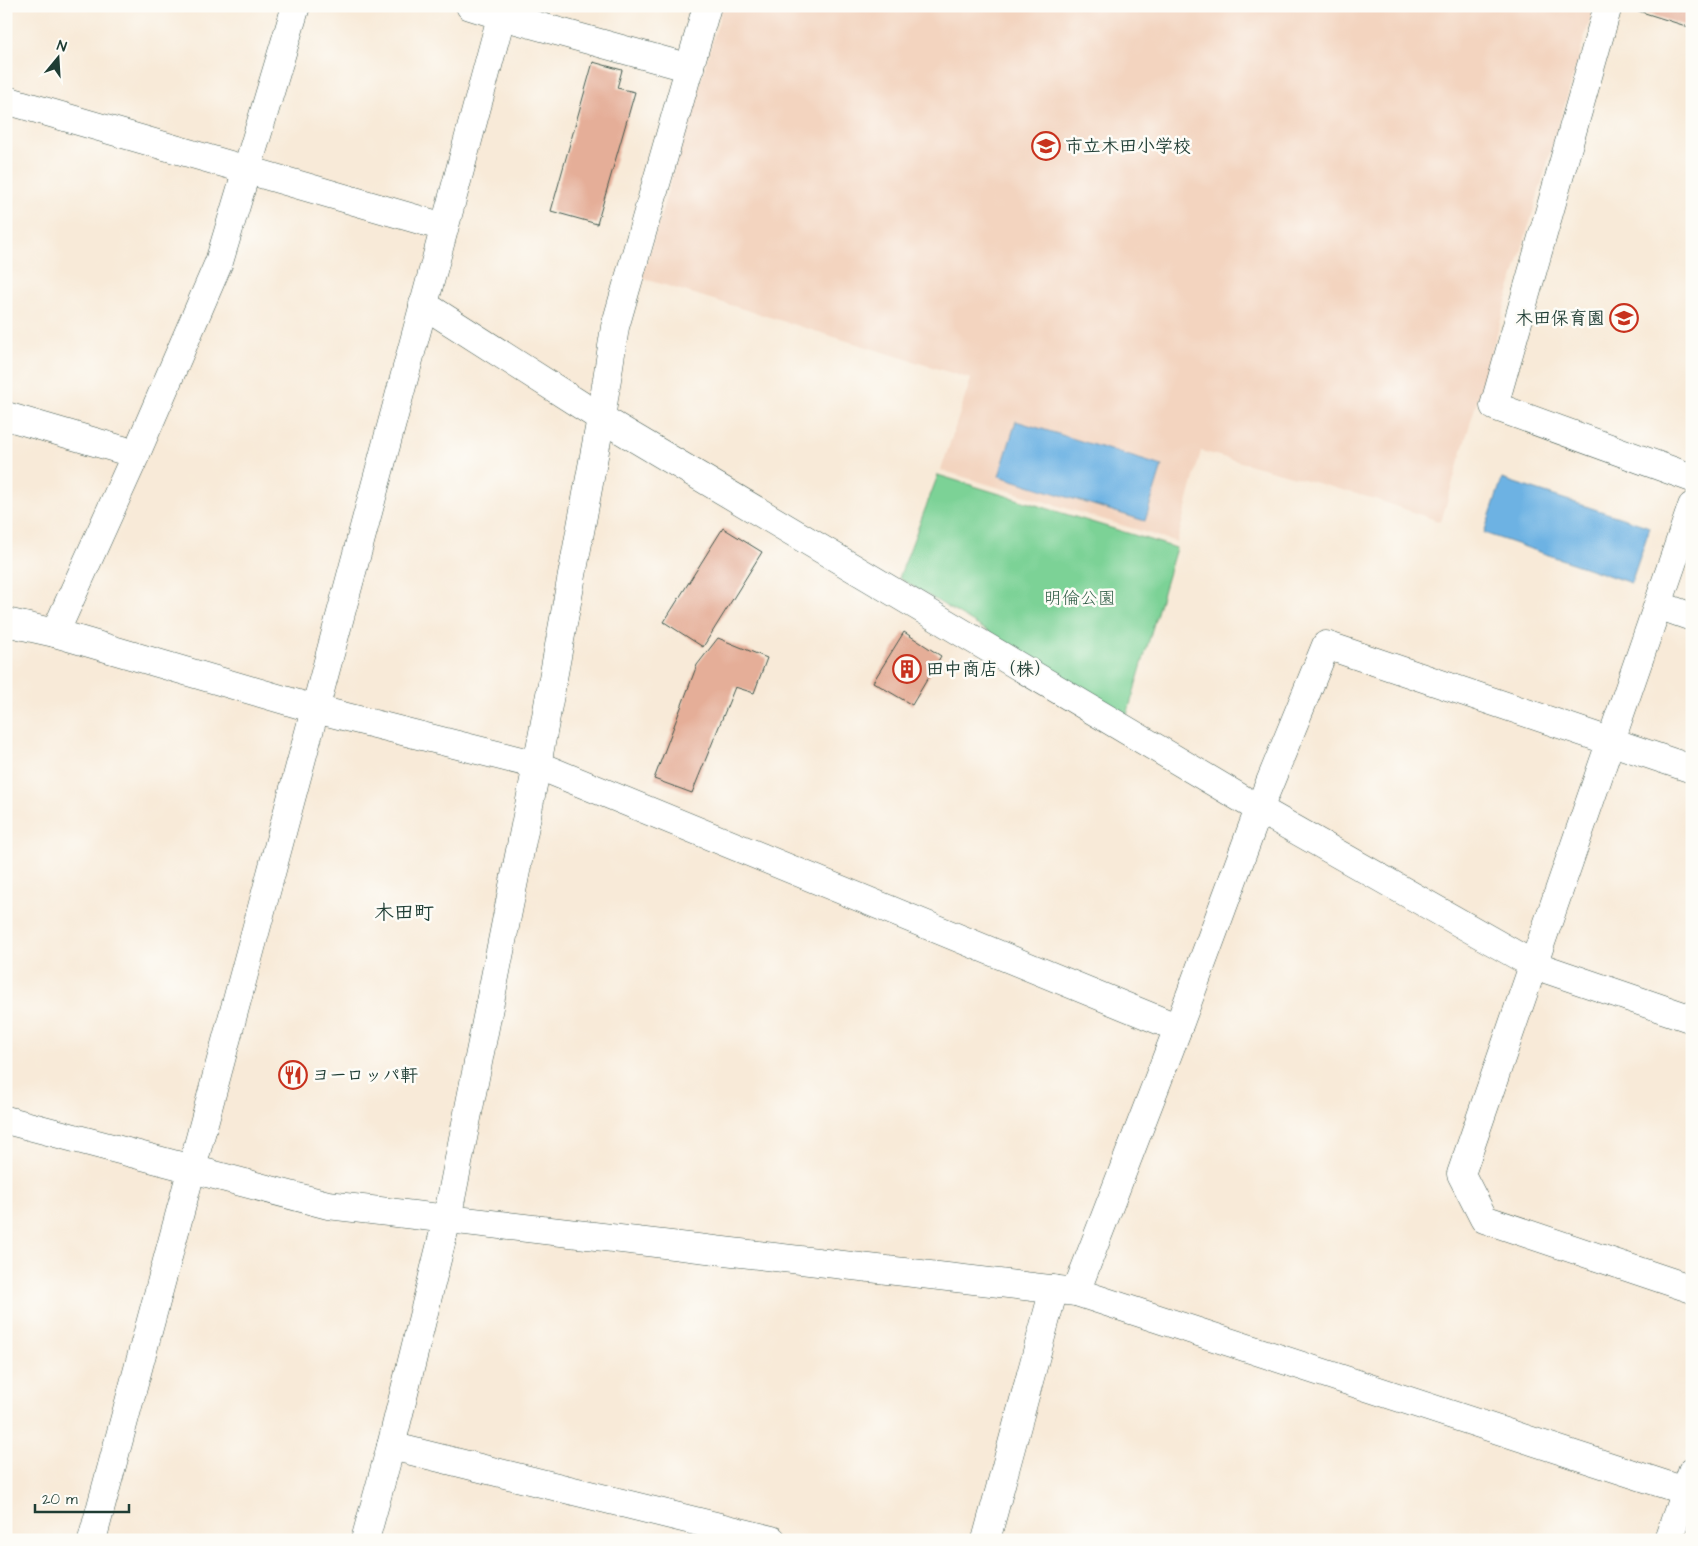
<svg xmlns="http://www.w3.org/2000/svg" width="1698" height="1546" viewBox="0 0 1698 1546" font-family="'Architects Daughter','Klee One',sans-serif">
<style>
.built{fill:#f3d4bf}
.green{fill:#7bd296;stroke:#4d8865}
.water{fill:#6db2e3;stroke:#46788c}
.building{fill:#e5ae98}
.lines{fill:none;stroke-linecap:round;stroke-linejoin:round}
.minor-casing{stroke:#40574d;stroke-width:29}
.minor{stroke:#fff;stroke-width:28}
.labels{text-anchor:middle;stroke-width:5;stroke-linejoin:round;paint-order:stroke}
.poi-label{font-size:18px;font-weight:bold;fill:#1f3d34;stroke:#fdfcf7;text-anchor:start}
.park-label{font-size:18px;fill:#36624c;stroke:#fdfcf7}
.quarter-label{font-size:20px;font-weight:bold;fill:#1f3d34;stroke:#fdfcf7}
</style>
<rect width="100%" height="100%" fill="#fdfcf7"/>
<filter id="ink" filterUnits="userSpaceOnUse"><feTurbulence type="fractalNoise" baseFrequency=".02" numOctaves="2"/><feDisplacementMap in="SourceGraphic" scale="10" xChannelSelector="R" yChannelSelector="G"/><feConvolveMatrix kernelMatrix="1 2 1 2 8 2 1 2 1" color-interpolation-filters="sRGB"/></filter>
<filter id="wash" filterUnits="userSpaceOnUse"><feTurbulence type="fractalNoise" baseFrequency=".0096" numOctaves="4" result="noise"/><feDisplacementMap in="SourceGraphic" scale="20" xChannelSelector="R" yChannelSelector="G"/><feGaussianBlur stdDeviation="1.12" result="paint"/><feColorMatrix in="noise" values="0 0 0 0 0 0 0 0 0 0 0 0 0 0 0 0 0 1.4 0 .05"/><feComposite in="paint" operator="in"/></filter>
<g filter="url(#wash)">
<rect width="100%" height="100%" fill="#f8ead8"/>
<path class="built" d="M723 6H1594L1441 522 1375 499 1201 451 1177 542 941 470 971 379 642 278Z"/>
<path class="green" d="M938 475 1176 548 1127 715 899 578Z"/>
<g class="water">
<path d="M1016 421 1162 466 1145 521 999 476Z"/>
<path d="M1502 479 1650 527 1631 583 1484 533Z"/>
</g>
<g id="blocks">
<g class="building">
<path d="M1626 6H1692V28L1626 7Z"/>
<path d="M593 62 622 70 617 88 635 92 597 224 551 211Z"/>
<path d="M723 528 762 552 703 647 664 622Z"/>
<path d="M904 632 941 656 912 705 873 682Z"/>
<path d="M718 638 767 658 754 693 735 687 692 793 654 779 697 665Z"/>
</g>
</g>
</g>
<g filter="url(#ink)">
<use href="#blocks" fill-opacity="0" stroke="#40574d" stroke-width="1"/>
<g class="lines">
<defs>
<g id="minor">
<path d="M470 6 502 16 690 68"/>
<path d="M1608 6 1494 406 1692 478"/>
<path d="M6 100 444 227"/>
<path d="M423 304 601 418 1259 809 1534 965 1692 1019"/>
<path d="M6 416 136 454"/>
<path d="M1692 506 1461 1174 1484 1219 1692 1289"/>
<path d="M1658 605 1692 617"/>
<path d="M6 622 55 633 315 709 537 765 1178 1028"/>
<path d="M55 633 136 454 219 262 296 6"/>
<path d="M6 1120 328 1205 1076 1292 1685 1491"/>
<path d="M1076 1292 1178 1028 1259 809 1326 645 1692 769"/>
<path d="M391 1446 772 1540"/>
<path d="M92 1540 504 6"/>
<path d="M365 1540 391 1446 447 1219 537 765 601 418 615 327 707 6"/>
<path d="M986 1540 1054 1289"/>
<path d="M1668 1540 1692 1471"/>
</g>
</defs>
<use href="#minor" class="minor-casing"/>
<use href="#minor" class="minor"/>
</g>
</g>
<defs>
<symbol id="school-ring" viewBox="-11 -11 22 22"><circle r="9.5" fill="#fdfcf7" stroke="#c8321e" stroke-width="1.5"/><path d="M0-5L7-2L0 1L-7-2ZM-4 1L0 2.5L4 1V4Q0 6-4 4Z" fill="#c8321e"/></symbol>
<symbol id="building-ring" viewBox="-11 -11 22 22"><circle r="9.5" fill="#fdfcf7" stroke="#c8321e" stroke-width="1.5"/><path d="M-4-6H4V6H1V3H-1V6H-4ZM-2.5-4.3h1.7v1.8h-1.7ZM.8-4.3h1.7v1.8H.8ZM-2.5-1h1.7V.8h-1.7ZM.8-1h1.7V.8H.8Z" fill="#c8321e"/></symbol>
<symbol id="restaurant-ring" viewBox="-11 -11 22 22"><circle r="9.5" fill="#fdfcf7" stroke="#c8321e" stroke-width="1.5"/><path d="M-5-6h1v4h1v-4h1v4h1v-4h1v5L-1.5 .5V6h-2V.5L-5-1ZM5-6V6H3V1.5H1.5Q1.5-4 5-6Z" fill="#c8321e"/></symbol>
</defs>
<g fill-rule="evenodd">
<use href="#school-ring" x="1030" y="130" width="32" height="32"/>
<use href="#school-ring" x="1608" y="302" width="32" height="32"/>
<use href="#building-ring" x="891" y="653" width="32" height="32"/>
<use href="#restaurant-ring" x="277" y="1059" width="32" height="32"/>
</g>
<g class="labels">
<g class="poi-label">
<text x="1065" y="152">市立木田小学校</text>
<text x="1605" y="324" text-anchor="end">木田保育園</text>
<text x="926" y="675">田中商店（株）</text>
<text x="312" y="1081">ヨーロッパ軒</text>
</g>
<g class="park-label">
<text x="1080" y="604">明倫公園</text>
</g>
<g class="quarter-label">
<text x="404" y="919">木田町</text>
</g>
</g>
<rect width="1698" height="1546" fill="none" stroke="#fdfcf7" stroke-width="25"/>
<g transform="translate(58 58) rotate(18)" stroke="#fdfcf7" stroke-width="4" paint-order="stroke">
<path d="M0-4L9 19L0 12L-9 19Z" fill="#1f3d34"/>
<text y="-8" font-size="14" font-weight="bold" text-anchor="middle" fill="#1f3d34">N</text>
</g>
<path d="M35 1504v8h94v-8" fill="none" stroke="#1f3d34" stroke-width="2.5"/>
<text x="42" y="1504" font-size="15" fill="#1f3d34" stroke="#fdfcf7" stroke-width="4" paint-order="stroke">20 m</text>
</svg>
